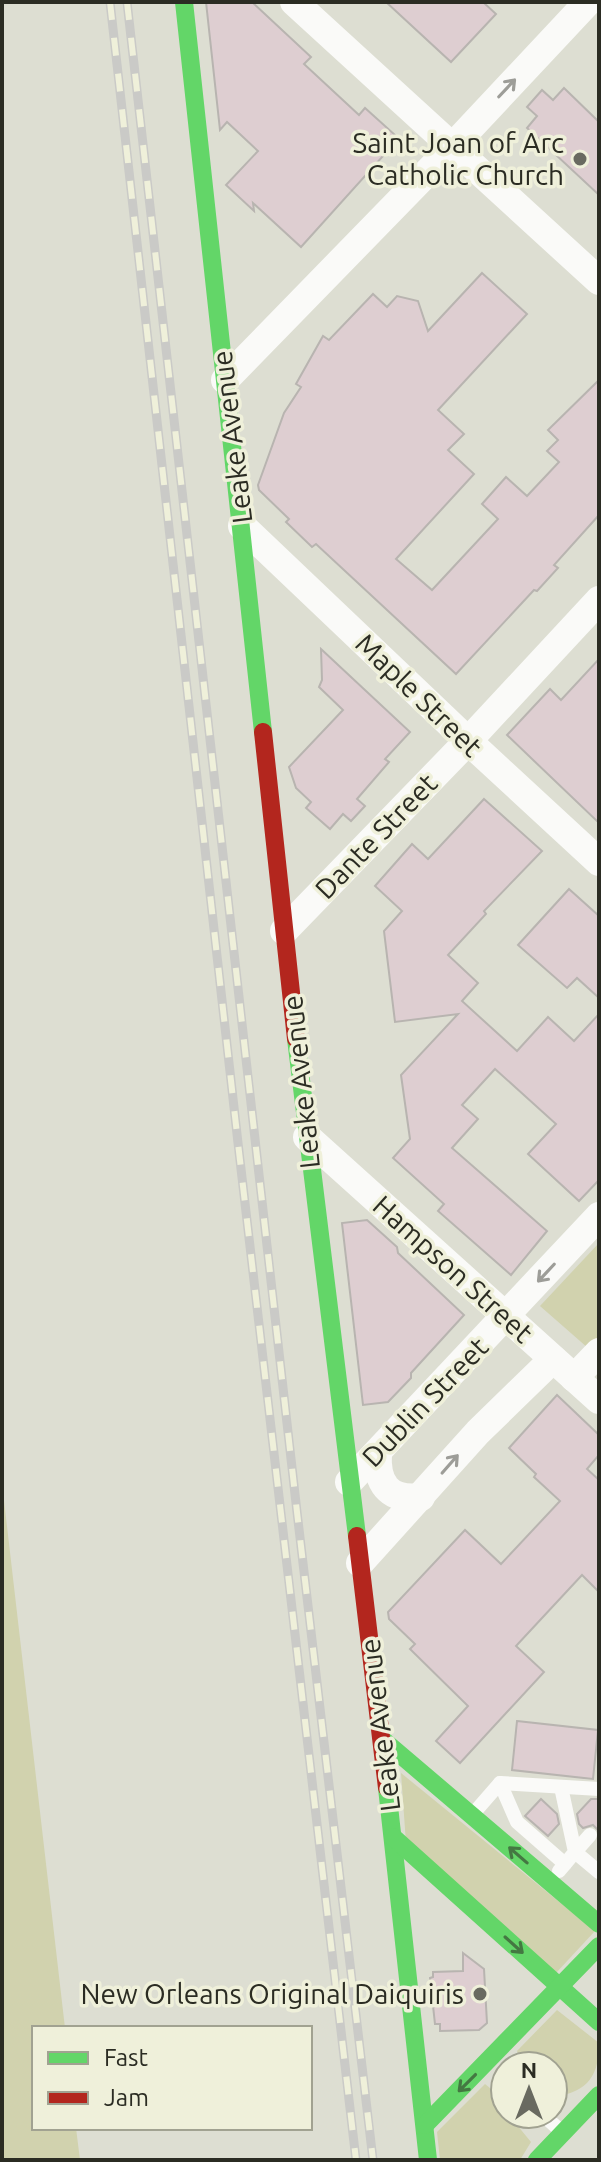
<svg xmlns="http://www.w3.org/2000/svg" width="601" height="2162" viewBox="0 0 601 2162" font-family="Ubuntu,sans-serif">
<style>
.green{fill:#d1d2ae}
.building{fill:#deced1;stroke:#b8b4b0;stroke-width:2}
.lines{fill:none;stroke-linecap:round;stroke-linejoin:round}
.lane{stroke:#fafaf8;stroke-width:14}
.street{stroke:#fafaf8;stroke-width:28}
.fast{stroke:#63d668;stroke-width:18}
.jam{stroke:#b3261e;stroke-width:18}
.rail-casing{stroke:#cacac7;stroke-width:9}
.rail{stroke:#eff0da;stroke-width:6;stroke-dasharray:18;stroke-linecap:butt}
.oneway{stroke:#9d9d98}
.oneway2{stroke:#447842}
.poi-dot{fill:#696a60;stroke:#eff0da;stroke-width:3}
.labels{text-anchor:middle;stroke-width:7;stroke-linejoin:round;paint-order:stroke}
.poi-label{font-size:28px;fill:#2b2c23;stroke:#eff0da;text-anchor:end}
.street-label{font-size:28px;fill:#2b2c23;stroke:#eff0da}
</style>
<rect width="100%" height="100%" fill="#ddded2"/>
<g class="green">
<path d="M599 1243V1336L588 1348 540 1306Z"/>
<path d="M2 1483 65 2028H34V2128H76L80 2160H2Z"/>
<path d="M401 1773 595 1931 556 1973 406 1843Z"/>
<path d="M557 2010 599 2043C599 2075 589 2091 555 2097L553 2094V2066H523L517 2051Z"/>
<path d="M485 2084C494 2091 505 2103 505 2114H508L531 2142 520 2160H440L437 2132Z"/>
</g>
<g class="building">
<path d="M206 2H252L311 57 304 64 359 115 365 108 395 135 389 142 393 145 301 247 253 203 254 211 226 185 258 151 227 122 220 130Z"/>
<path d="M386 2H483L496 14 451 62Z"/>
<path d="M564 88 599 122V195L527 128 537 116 527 107 542 90 553 100Z"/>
<path d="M482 273 527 314 438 410 464 434 448 450 474 474 396 559 432 590 498 519 482 504 506 477 527 496 559 462 547 451 558 440 548 430 599 380V515L554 565 558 568 537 591 534 590 456 674 316 544 312 547 286 522 289 519 259 490 258 485 284 413 301 387 296 384 323 336 329 340 373 294 387 307 397 296 418 301 428 331Z"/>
<path d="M321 649 410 732 385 759 389 762 357 799 365 806 351 821 343 814 330 829 306 808 311 802 296 788 289 767 343 710 319 687 322 680Z"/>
<path d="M599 659V823L507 735 550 689 561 700Z"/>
<path d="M484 799 542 851 484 911 486 914 448 955 478 983 462 1001 517 1051 548 1017 574 1041 599 1014V1180L579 1201 528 1154 556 1124 495 1069 462 1105 478 1119 452 1148 547 1231 511 1275 438 1211 444 1204 393 1158 410 1139 401 1075 458 1014 395 1022 384 931 402 911 375 886 412 844 428 859Z"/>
<path d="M569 889 599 916V998L577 978 567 988 518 945Z"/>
<path d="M367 1220 397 1247 398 1253 464 1315 411 1373V1378L388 1402 363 1405 342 1223Z"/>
<path d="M557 1395 599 1435V1455L587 1469 599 1480V1592L582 1575 516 1646 544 1672 460 1763 436 1741 468 1706 410 1649 415 1644 389 1619 388 1612 465 1530 501 1564 560 1501 534 1477 536 1474 509 1448Z"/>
<path d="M517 1721 598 1730 593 1779 512 1770Z"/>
<path d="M541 1799 557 1814 559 1824 548 1836 525 1816Z"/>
<path d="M591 1799H599V1831L593 1825 583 1828 579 1824 577 1814Z"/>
<path d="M463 1953 484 1969 487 2023 479 2030 440 2031V2024H435L430 1978 433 1977V1972L463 1971Z"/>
</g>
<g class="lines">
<g class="lane">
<path d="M500 1783 517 1822 565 1864"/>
<path d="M473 1814 500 1783 599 1789"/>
<path d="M590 1835 575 1852 599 1872"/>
<path d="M559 1871 575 1852 561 1787"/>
<path d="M542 2114 562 2132"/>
</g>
<g class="street">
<path d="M294 2 599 281"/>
<path d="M225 380 454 145 588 2"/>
<path d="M242 526 468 741 599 862"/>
<path d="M284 931 468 741 599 600"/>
<path d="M307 1137 599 1400"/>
<path d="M574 1378 599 1352"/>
<path d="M378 1452C376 1483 388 1501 421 1497"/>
<path d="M349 1482 599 1216"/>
<path d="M360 1563 478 1432 553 1359"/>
</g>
<g class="fast">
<path d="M184 2 263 732"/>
<path d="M296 1039 357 1536"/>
<path d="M382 1739 599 1924"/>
<path d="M387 1788 428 2160"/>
<path d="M393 1837 599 2022"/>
<path d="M425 2125 599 1946"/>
<path d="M537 2160 599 2095"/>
</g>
<g class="jam">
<path d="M263 732 296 1039"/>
<path d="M357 1536 387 1788"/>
</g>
<defs>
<g id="rail">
<path d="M110 2 238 1143 356 2160"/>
<path d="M127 2 297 1512 373 2160"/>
</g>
</defs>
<use href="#rail" class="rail-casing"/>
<use href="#rail" class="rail"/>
</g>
<defs><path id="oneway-shaft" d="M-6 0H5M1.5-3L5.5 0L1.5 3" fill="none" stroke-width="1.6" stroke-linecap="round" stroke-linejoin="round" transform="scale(2)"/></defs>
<g class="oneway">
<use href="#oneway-shaft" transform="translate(507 88) rotate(-47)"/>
<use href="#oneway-shaft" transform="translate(546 1273) rotate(133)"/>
<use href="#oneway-shaft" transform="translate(450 1464) rotate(-49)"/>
</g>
<g class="oneway2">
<use href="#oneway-shaft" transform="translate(518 1855) rotate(-139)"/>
<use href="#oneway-shaft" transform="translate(514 1945) rotate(42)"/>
<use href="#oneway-shaft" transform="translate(467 2083) rotate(135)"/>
</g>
<g class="poi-dot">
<circle cx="580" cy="159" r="8"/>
<circle cx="480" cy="1994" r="8"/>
</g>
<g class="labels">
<g class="poi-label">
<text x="564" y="153">Saint Joan of Arc<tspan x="564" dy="32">Catholic Church</tspan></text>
<text x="464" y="2004">New Orleans Original Daiquiris</text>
</g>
<g class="street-label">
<text transform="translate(232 437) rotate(-97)" y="10">Leake Avenue</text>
<text transform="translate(419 695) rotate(44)" y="10">Maple Street</text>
<text transform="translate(376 836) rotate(-46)" y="10">Dante Street</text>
<text transform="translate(301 1082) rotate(-96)" y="10">Leake Avenue</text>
<text transform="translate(453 1269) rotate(42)" y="10">Hampson Street</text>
<text transform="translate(425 1402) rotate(-46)" y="10">Dublin Street</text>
<text transform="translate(380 1725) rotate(-97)" y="10">Leake Avenue</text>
</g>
</g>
<rect width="601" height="2162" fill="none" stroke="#2b2c23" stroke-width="8"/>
<rect x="32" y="2026" width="280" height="104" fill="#eff0da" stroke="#a1a291" stroke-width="2"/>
<rect x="48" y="2052" width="40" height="12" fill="#63d668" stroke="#a1a291" stroke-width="2"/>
<text x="104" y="2066" font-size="24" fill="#2b2c23">Fast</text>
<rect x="48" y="2092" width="40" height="12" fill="#b3261e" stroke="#a1a291" stroke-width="2"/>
<text x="104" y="2106" font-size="24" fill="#2b2c23">Jam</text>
<g transform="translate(529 2090)"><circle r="38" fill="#eff0da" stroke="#a1a291" stroke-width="2"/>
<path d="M0-6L14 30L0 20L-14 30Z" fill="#696a60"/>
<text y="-12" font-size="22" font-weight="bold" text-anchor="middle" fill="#2b2c23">N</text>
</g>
</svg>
